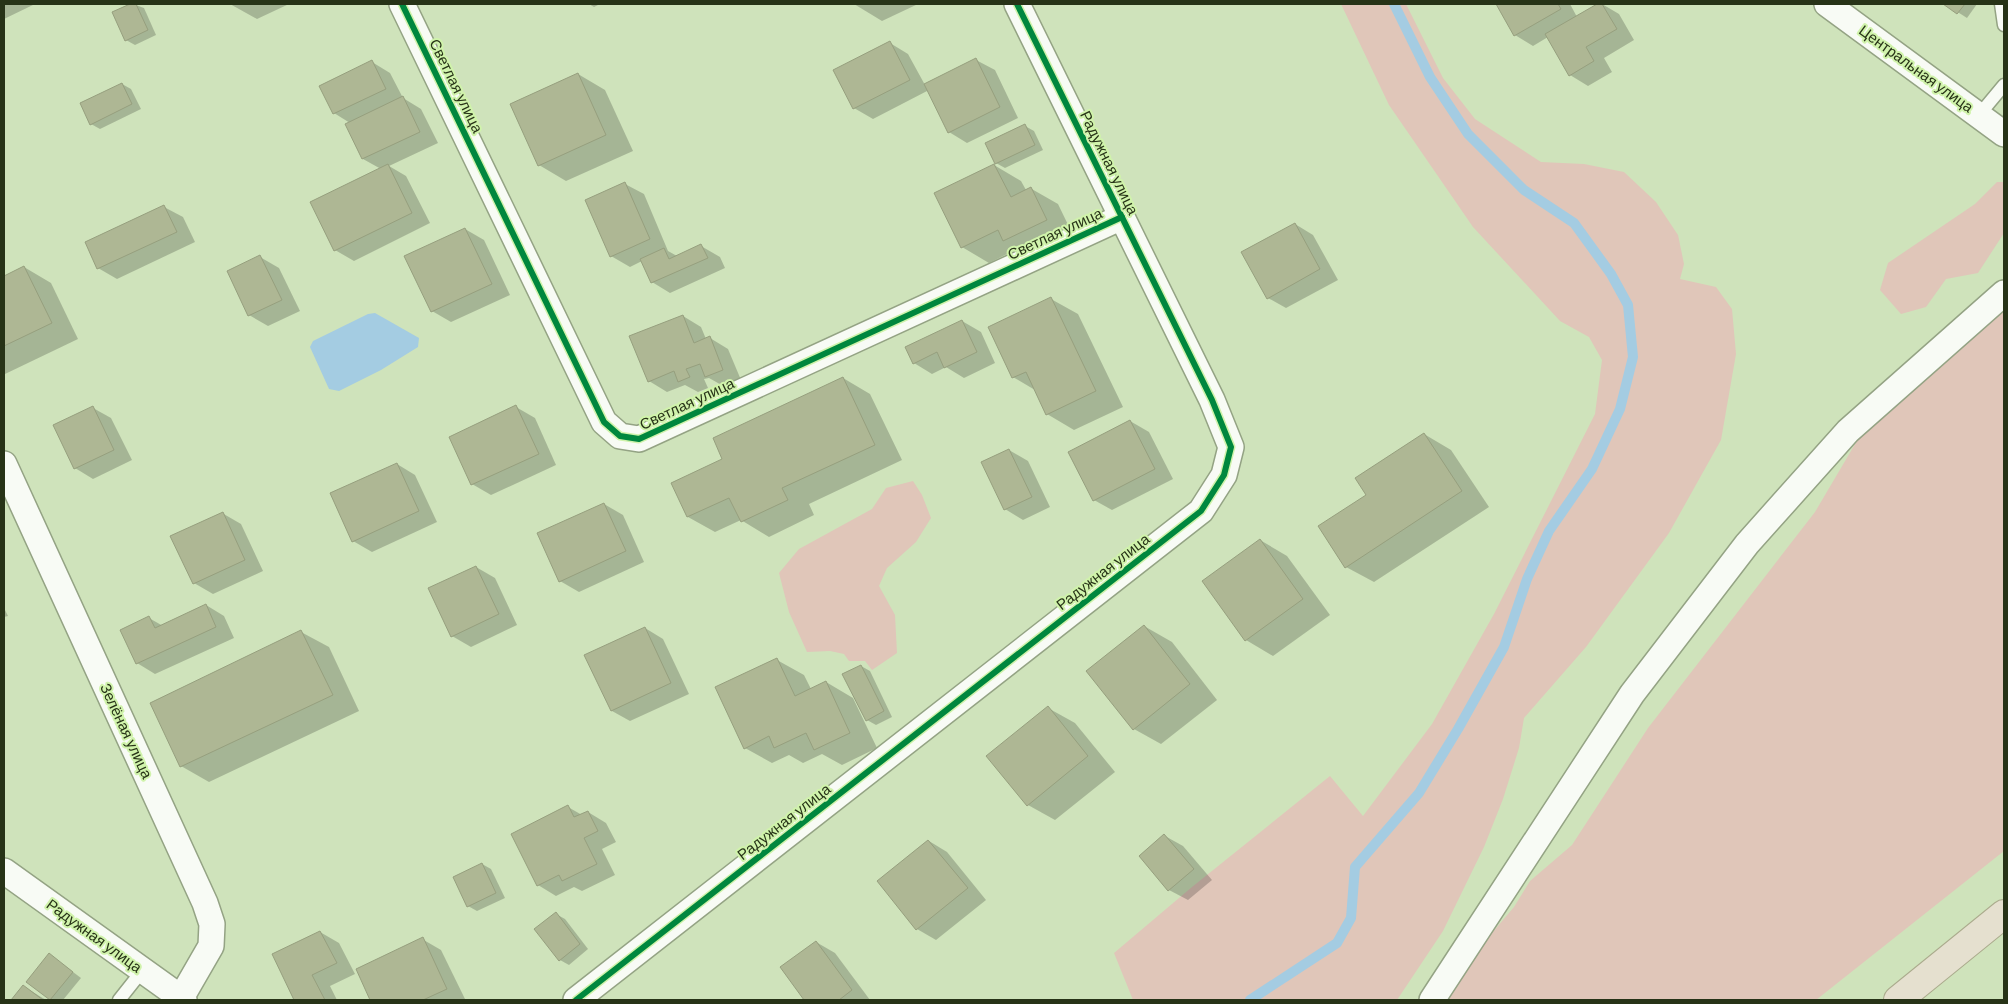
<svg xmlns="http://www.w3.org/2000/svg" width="2008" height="1004" viewBox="0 0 2008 1004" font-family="Barlow,sans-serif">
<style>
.green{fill:#e0c6b9}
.water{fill:#a4cce2}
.shadow{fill:#0003}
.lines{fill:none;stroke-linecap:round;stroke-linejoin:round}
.stream{stroke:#a4cce2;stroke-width:10}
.building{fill:#aeb794;stroke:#969f7e}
.lane-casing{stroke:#94a384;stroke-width:15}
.street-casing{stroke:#94a384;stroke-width:28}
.highway-casing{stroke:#abab8d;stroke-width:30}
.lane{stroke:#f8fbf5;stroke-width:12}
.street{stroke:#f8fbf5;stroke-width:25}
.highway{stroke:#e5e0cf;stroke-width:28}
.cycleway-casing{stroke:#d0f3ab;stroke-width:9}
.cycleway{stroke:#00873e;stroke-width:6}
.labels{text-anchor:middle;stroke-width:4;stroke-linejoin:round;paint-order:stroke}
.street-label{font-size:15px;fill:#273317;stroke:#d0f3ab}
</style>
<rect width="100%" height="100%" fill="#cfe3bb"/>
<g class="green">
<path d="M1341 4H1406L1443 78 1475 119 1541 162 1584 164 1624 172 1656 202 1678 235 1684 264 1680 279 1716 287 1732 309 1736 354 1721 440 1669 533 1586 647 1524 718 1519 748 1503 799 1484 847 1443 931 1397 1000H1133L1114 953 1192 887 1330 776 1363 816 1432 724 1494 614 1595 414 1602 360 1589 337 1560 321 1473 227 1389 105Z"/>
<path d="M1997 182H2004V233L1978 273 1946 279 1926 307 1901 314 1880 290 1888 263 1975 204Z"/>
<path d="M2004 281V851L1816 1000H1443L1486 940 1514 907 1530 881 1572 845 1648 728 1815 512 1861 434 1960 322Z"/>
<path d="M913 481 922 495 931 518 916 542 887 568 879 586 895 615 897 653 872 670 865 661H849L844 654 830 651 807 652 789 612 779 573 799 549 872 509 886 488Z"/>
</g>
<path class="water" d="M375 313 419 338 418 347 381 370 339 391 329 389 310 347 313 341 368 314Z"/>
<g class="shadow">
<path d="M4 4H35L4 19Z"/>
<path d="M133 4 144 8 156 35 135 45 126 40 113 13Z"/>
<path d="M230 4H289L257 19Z"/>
<path d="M589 4H600L594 7Z"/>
<path d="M854 4H918L882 21Z"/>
<path d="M1497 4H1570L1577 17 1602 4 1619 14 1634 40 1604 58 1612 72 1588 86 1570 75 1548 37 1533 46 1515 35Z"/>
<path d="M1945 4H1977L1967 18Z"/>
<path d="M890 43 908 54 925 85 976 60 995 70 1018 118 967 143 949 132 929 90 873 119 854 108Z"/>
<path d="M372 62 390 73 403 98 421 109 438 143 389 166 406 176 430 223 354 261 335 250 381 169 363 159 347 124 350 123 334 113Z"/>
<path d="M578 74 605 90 633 151 566 181 539 165Z"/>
<path d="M122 84 131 89 141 109 100 129 91 124Z"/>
<path d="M1025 126 1034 131 1043 150 1005 168 996 163Z"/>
<path d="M994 165 1021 181 1026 190 1030 188 1058 204 1073 235 1032 256 1019 248 989 263 962 247Z"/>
<path d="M625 184 644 194 668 251 677 256 701 246 720 257 725 268 670 293 652 282 642 261 630 267 611 256Z"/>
<path d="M164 207 183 217 195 242 117 279 98 268Z"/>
<path d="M1295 224 1313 235 1338 280 1286 308 1268 298Z"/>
<path d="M465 229 484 240 510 295 451 322 432 311 406 257Z"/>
<path d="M260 257 279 268 300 311 268 326 249 315Z"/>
<path d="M24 267 51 283 78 339 5 374 4 277Z"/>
<path d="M1051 299 1078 314 1123 407 1074 430 1047 414 1035 390 1013 377Z"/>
<path d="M683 316 701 327 706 339 710 338 728 349 741 380 725 387 709 378 704 379 708 388 698 392 685 385 667 392 649 381Z"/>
<path d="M962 321 981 332 995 363 964 378 946 367 932 374 914 363Z"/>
<path d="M843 378 870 394 902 460 809 504 814 515 769 537 741 520 715 532 688 517 672 483 723 460Z"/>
<path d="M516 407 535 418 556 465 491 495 472 484Z"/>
<path d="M93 408 111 418 132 460 93 479 75 468Z"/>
<path d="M1130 421 1149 432 1173 479 1112 510 1094 500Z"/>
<path d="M1424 434 1451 450 1489 507 1374 582 1346 567Z"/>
<path d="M1009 450 1028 461 1050 507 1023 520 1005 509Z"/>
<path d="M397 464 415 475 437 522 372 552 353 541Z"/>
<path d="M604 504 623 515 644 562 579 592 560 581Z"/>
<path d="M222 513 241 524 263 571 213 594 194 583Z"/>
<path d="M1260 540 1287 556 1330 615 1273 656 1246 640Z"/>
<path d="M476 567 495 578 517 625 471 647 452 636Z"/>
<path d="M206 605 224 616 234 638 155 674 137 663 149 618 163 626Z"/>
<path d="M4 608 8 616 4 617Z"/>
<path d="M1144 626 1172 642 1217 700 1161 744 1134 729Z"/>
<path d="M645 628 663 639 689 694 630 721 612 711Z"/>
<path d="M301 632 329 647 359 711 209 782 181 766 151 703Z"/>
<path d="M777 660 804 675 811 689 826 682 853 698 877 748 842 765 822 754 803 763 789 755 772 763 745 748Z"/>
<path d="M861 666 870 671 892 717 876 725 867 720Z"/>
<path d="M1048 708 1075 723 1115 772 1055 820 1028 805Z"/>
<path d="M568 807 582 815 588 812 606 823 616 842 602 849 615 875 582 891 574 887 556 896 538 885Z"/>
<path d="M1165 836 1183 846 1212 880 1188 900 1169 890Z"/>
<path d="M929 841 947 852 986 900 936 940 917 929 879 882Z"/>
<path d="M482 864 491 869 505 898 477 911 468 906Z"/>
<path d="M556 914 565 919 588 949 569 965 560 960Z"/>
<path d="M320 932 339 943 355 974 330 986 337 1000H296L274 955Z"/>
<path d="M422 939 441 950 465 999 372 1000 357 970Z"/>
<path d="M816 942 835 953 870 1000H806L782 968Z"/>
<path d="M49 954 81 978 63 1000 50 999Z"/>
<path d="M23 986 41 997 46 1000H12Z"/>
</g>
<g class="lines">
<path class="stream" d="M1250 1000 1337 943 1351 918 1355 867 1419 793 1458 729 1504 647 1527 579 1549 531 1592 469 1620 409 1633 357 1628 305 1611 274 1574 223 1524 190 1468 134 1430 77 1394 4"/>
</g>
<g class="building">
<path d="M130 4H136L148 30 125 41 112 12Z"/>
<path d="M1496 4H1558L1561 9 1514 36Z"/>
<path d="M1597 4H1602L1617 29 1586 47 1594 61 1569 76 1545 34Z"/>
<path d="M1943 4H1965L1957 14Z"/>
<path d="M890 41 910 80 853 109 833 70Z"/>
<path d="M976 58 1000 107 948 133 924 84Z"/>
<path d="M372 60 386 89 333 114 319 86Z"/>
<path d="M578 73 606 135 538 166 510 104Z"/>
<path d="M122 83 132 104 90 125 80 103Z"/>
<path d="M403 96 420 132 362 159 345 124Z"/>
<path d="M1025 124 1035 145 995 164 985 143Z"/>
<path d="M388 164 412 213 334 251 310 202Z"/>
<path d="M994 164 1011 197 1031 187 1047 220 1003 241 998 230 961 248 934 193Z"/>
<path d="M625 182 650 239 610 257 585 200Z"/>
<path d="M164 205 177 232 97 269 85 242Z"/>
<path d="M1295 223 1320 269 1267 299 1241 252Z"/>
<path d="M465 228 492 284 431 312 404 256Z"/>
<path d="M701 244 708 258 651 283 640 259 664 248 669 259Z"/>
<path d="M260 255 282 300 248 316 227 271Z"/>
<path d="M24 266 52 323 4 346V276Z"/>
<path d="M1051 297 1096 391 1046 415 1026 372 1012 378 988 327Z"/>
<path d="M683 315 694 343 710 336 723 370 705 377 700 364 686 369 690 377 678 382 674 371 648 382 629 336Z"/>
<path d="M962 320 977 352 944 368 937 352 913 364 905 347Z"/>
<path d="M843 377 875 445 782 488 788 500 741 522 729 498 687 517 671 483 722 459 713 438Z"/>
<path d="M516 405 539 454 471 485 449 437Z"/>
<path d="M93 406 114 450 74 469 53 425Z"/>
<path d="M1130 420 1155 469 1093 501 1068 452Z"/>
<path d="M1424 433 1462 491 1345 568 1318 526 1366 495 1355 478Z"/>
<path d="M1009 449 1032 497 1004 510 981 462Z"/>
<path d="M397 463 419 511 352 542 330 493Z"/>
<path d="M604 503 626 551 559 582 537 533Z"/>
<path d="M223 512 245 560 193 584 170 536Z"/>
<path d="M1260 539 1303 599 1245 641 1202 581Z"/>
<path d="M476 566 499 614 451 637 428 588Z"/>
<path d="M206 604 216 627 136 664 120 630 149 616 155 628Z"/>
<path d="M1144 625 1190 684 1133 730 1086 671Z"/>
<path d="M645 627 671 683 611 711 584 655Z"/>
<path d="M301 630 333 695 180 767 150 703Z"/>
<path d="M777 658 795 696 826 681 850 733 814 750 806 733 774 748 769 736 744 749 715 687Z"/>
<path d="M861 665 884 711 866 721 842 674Z"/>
<path d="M1048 706 1088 756 1027 806 986 756Z"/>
<path d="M568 805 574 817 588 811 598 831 584 838 597 864 562 881 559 875 537 886 511 834Z"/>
<path d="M1164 834 1194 869 1168 891 1139 856Z"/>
<path d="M928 840 968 888 916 930 877 881Z"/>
<path d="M482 863 496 893 467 907 453 877Z"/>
<path d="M556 912 580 944 559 961 534 929Z"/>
<path d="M320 931 337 963 312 975 325 1000H294L272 954Z"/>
<path d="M423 937 447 989 423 1000H370L356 969Z"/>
<path d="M816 941 852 990 839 1000H804L780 967Z"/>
<path d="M49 953 73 972 50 1000 26 982Z"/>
<path d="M23 985 43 1000H11Z"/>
</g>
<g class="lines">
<defs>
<g id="lane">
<path d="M2001 4 2004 25"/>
<path d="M1979 115 2004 85"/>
<path d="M119 1000 142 971"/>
</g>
<g id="street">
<path d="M402 4 604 422 620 436 639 439 1122 217"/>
<path d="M1827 4 2004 134"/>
<path d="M4 464 205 903 212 924 211 946 181 998"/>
<path d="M4 871 184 1000"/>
<path d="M576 1000 1201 511 1224 475 1231 447 1212 400 1017 4"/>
<path d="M1432 1000 1632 694 1747 544 1848 431 2004 293"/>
</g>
<path id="highway" d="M1898 1000 2004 914"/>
</defs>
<use href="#lane" class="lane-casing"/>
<use href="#street" class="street-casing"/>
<use href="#highway" class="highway-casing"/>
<use href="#lane" class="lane"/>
<use href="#street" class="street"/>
<use href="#highway" class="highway"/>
<defs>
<g id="cycleway">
<path d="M402 4 604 422 620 436 639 439 1122 217"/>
<path d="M576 1000 1201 511 1224 475 1231 447 1212 400 1017 4"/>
</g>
</defs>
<use href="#cycleway" class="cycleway-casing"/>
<use href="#cycleway" class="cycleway"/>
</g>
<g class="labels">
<g class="street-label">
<text transform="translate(1916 69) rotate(36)" y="5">Центральная улица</text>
<text transform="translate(456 86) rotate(64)" y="5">Светлая улица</text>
<text transform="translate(1109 163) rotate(64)" y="5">Радужная улица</text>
<text transform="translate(1055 234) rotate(-25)" y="5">Светлая улица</text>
<text transform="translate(687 404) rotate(-25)" y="5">Светлая улица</text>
<text transform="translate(1103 572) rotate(-38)" y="5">Радужная улица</text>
<text transform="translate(126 731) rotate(65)" y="5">Зелёная улица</text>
<text transform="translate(784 822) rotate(-38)" y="5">Радужная улица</text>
<text transform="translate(94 936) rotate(36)" y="5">Радужная улица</text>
</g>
</g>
<rect width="2008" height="1004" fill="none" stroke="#273317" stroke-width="10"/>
</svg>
